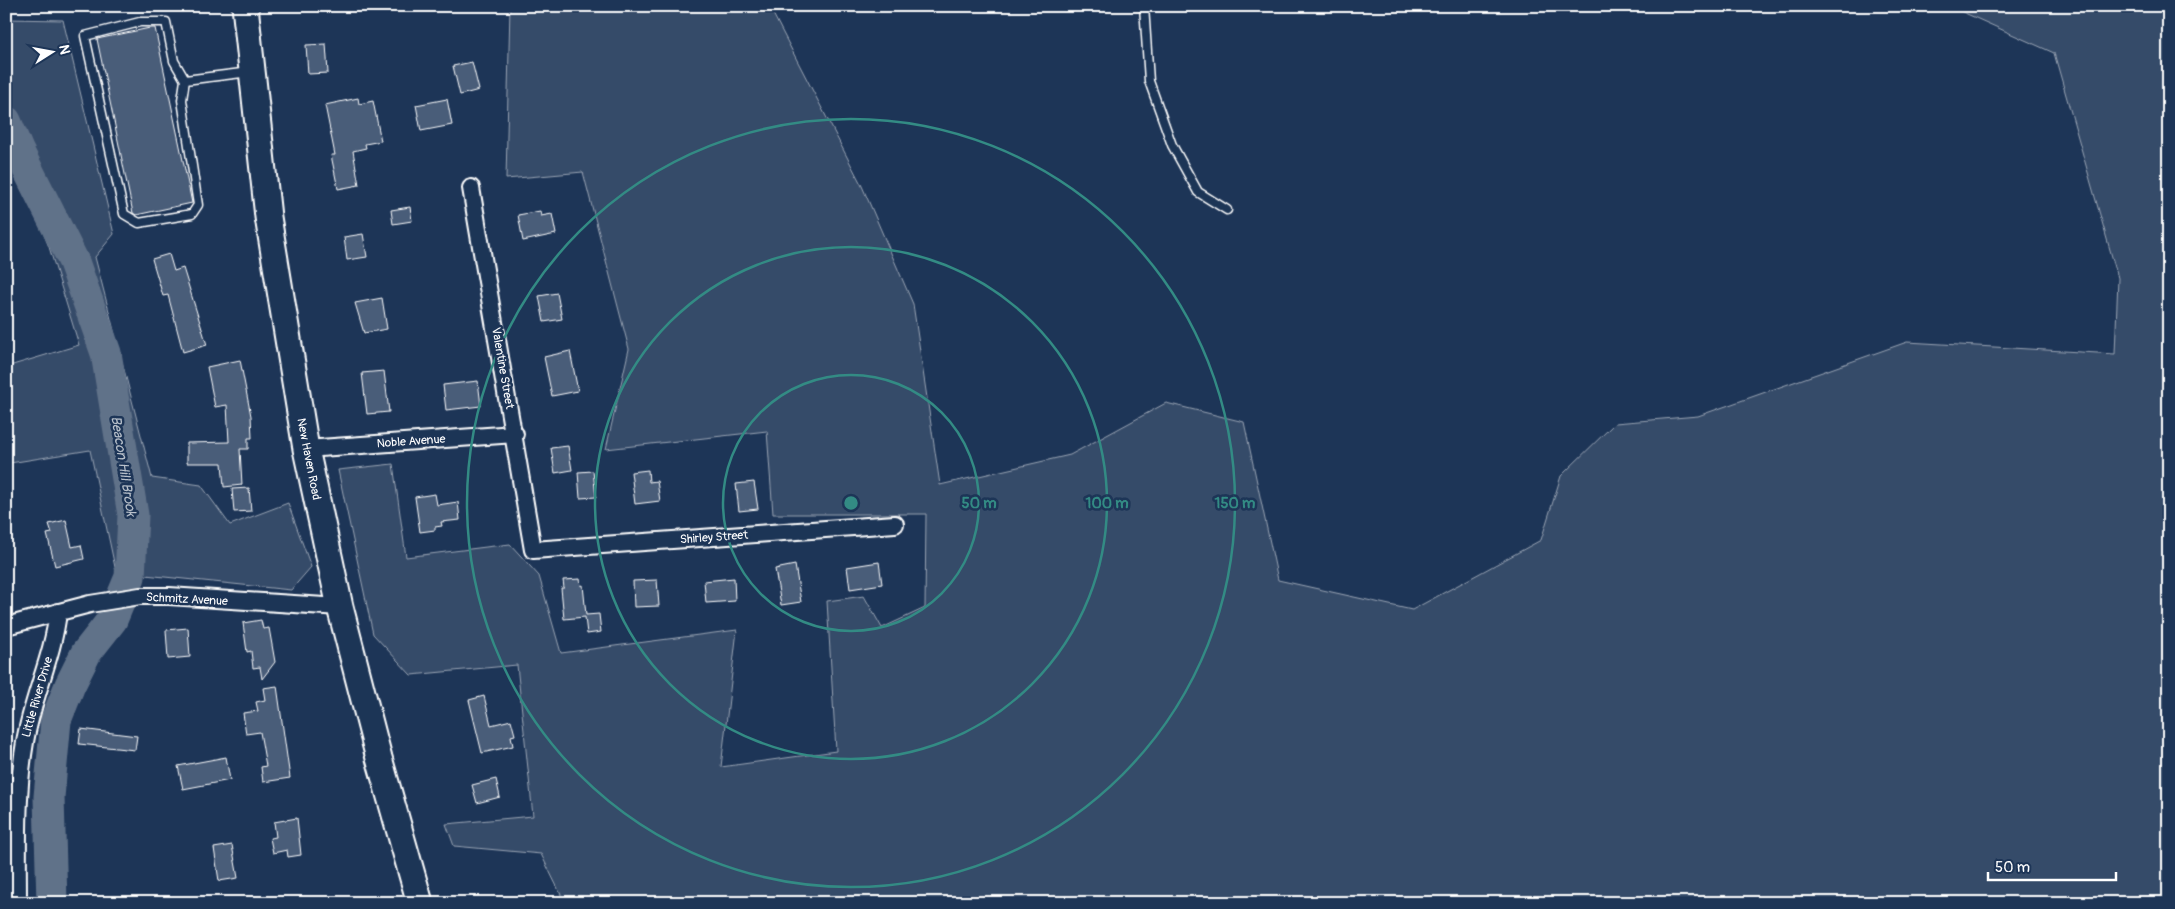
<svg xmlns="http://www.w3.org/2000/svg" width="2175" height="909" viewBox="0 0 2175 909" font-family="Pangolin,sans-serif">
<style>
.green{fill:#364b69;stroke:#9aa5b4}
.lines{fill:none;stroke-linecap:round;stroke-linejoin:round}
.river{stroke:#617289;stroke-width:31}
.building{fill:#4a5d79;stroke:#fff}
.service-casing{stroke:#fff;stroke-width:11}
.minor-casing{stroke:#fff;stroke-width:20}
.primary-casing{stroke:#fff;stroke-width:29}
.service{stroke:#1d3557;stroke-width:8}
.minor{stroke:#1d3557;stroke-width:16}
.primary{stroke:#1d3557;stroke-width:25}
.ring{fill:none;stroke:#338b84;stroke-width:2.5}
.labels{text-anchor:middle;stroke-width:5;stroke-linejoin:round;paint-order:stroke}
.street-label{font-size:12px;fill:#fff;stroke:#1d3557}
.water-label{font-size:14px;font-style:italic;fill:#b8c0ca;stroke:#1d3557}
.centre{fill:#338b84;stroke:#1d3557;stroke-width:2.5}
.ring-label{font-size:15px;text-anchor:middle;font-weight:bold;fill:#338b84;stroke:#1d3557;stroke-width:5;stroke-linejoin:round;paint-order:stroke}
</style>
<rect width="100%" height="100%" fill="#1d3557"/>
<filter id="ink" filterUnits="userSpaceOnUse"><feTurbulence type="fractalNoise" baseFrequency=".02" numOctaves="2"/><feDisplacementMap in="SourceGraphic" scale="10" xChannelSelector="R" yChannelSelector="G"/><feConvolveMatrix kernelMatrix="1 2 1 2 8 2 1 2 1" color-interpolation-filters="sRGB"/></filter>
<g filter="url(#ink)">
<g class="green">
<path d="M510 6H769L862 186 913 304 940 485 1070 455 1166 403 1244 422 1278 580 1412 610 1541 540 1561 476 1615 423 1698 416 1907 342 2115 354 2118 278 2054 53 1949 6H2169V903H565L541 854 454 846 446 824 533 816 517 665 411 675 373 634 338 470 393 464 406 557 510 544 539 576 561 653 737 630 721 767 836 751 827 601 864 596 882 628 925 608 926 514H773L767 431 606 449 629 349 583 172 506 179Z"/>
<path d="M6 19 63 20 114 234 95 257 152 478 201 485 230 525 288 503 311 567 291 590 116 572 90 450 10 463 6 449V367L79 345 49 247 6 143Z"/>
</g>
<g class="lines">
<path class="river" d="M6 121 18 150 74 262 106 353 133 515 130 577 112 620 86 653 70 685 56 720 49 797 52 903"/>
</g>
<g class="building">
<path d="M150 28H155L192 203 136 215 133 213 97 39Z"/>
<path d="M326 44 328 73 308 74 306 45Z"/>
<path d="M472 62 479 90 460 95 453 66Z"/>
<path d="M358 98 359 104 373 101 381 141 365 144 366 148 353 151 359 185 338 189 331 155H335L325 105Z"/>
<path d="M447 99 452 125 421 131 416 105Z"/>
<path d="M410 207 412 221 393 224 391 210Z"/>
<path d="M540 211 541 216 552 214 556 234 523 241 518 215Z"/>
<path d="M363 234 367 257 347 260 344 237Z"/>
<path d="M169 254 174 271 183 268 207 345 183 352 168 295 163 296 152 259Z"/>
<path d="M557 293 562 319 544 322 539 296Z"/>
<path d="M382 298 387 329 364 333 355 303Z"/>
<path d="M570 351 578 391 552 396 544 357Z"/>
<path d="M240 360 251 416 252 438H248V449H240L242 485 224 487 222 463H187V443L229 442 227 405 215 407 207 367Z"/>
<path d="M384 371 389 412 367 414 362 373Z"/>
<path d="M478 381 481 406 446 410 443 385Z"/>
<path d="M568 446 572 470 555 473 551 448Z"/>
<path d="M648 470 649 482 657 481 660 501 635 504 631 472Z"/>
<path d="M593 471 596 497 580 498 578 472Z"/>
<path d="M754 482 758 509 739 511 736 484Z"/>
<path d="M249 488 251 511 234 512 232 489Z"/>
<path d="M435 494 437 505 458 502 460 520 441 522 442 526 435 527V530L420 532 415 497Z"/>
<path d="M66 520 72 547 81 545 84 559 55 566 47 534 52 533 49 524Z"/>
<path d="M879 562 882 584 850 589 847 567Z"/>
<path d="M795 565 801 602 781 605 775 569Z"/>
<path d="M734 578 735 601 706 603 704 581Z"/>
<path d="M580 579 581 586 583 585 586 615 599 614 601 632 587 634 585 617 564 619 561 588H564L563 580Z"/>
<path d="M657 580 659 606 634 607 633 581Z"/>
<path d="M261 620 263 629 269 628 275 662 262 679 260 667 253 668 251 651 247 652 243 623Z"/>
<path d="M188 628 190 657 168 659 166 630Z"/>
<path d="M277 686 290 778 263 782 261 767 266 766 260 732 246 734 243 713 258 711 256 702 265 700 263 688Z"/>
<path d="M484 696 491 725 511 720 515 735 511 736 513 746 482 753 469 700Z"/>
<path d="M81 729 137 736 135 750 79 744Z"/>
<path d="M226 757 230 780 183 789 178 766Z"/>
<path d="M496 779 500 797 477 803 472 785Z"/>
<path d="M297 818 301 855 288 857 287 850 273 853 270 838 276 837 274 822Z"/>
<path d="M232 845 238 878 219 881 214 848Z"/>
</g>
<g class="lines">
<defs>
<g id="service">
<path d="M1144 6 1149 81 1172 145 1198 192 1227 210"/>
<path d="M140 22H166L174 61 185 80 182 100 198 205 192 214 139 223 124 214 85 36Z"/>
<path d="M185 80 250 72"/>
</g>
<g id="minor">
<path d="M471 188 533 550 895 524"/>
<path d="M306 449 515 434"/>
<path d="M6 626 90 604 140 596H169L340 607"/>
<path d="M18 903C18 850 16 794 25 742 32 698 53 657 58 612"/>
</g>
<path id="primary" d="M245 6 268 217 306 449 340 607 379 758 420 903"/>
</defs>
<use href="#service" class="service-casing"/>
<use href="#minor" class="minor-casing"/>
<use href="#primary" class="primary-casing"/>
<use href="#service" class="service"/>
<use href="#minor" class="minor"/>
<use href="#primary" class="primary"/>
</g>
</g>
<g class="ring">
<circle cx="851" cy="503" r="128"/>
<circle cx="851" cy="503" r="256"/>
<circle cx="851" cy="503" r="384"/>
</g>
<g class="labels">
<g class="street-label">
<text transform="translate(503 368) rotate(80)" y="4">Valentine Street</text>
<text transform="translate(411 441) rotate(-4)" y="4">Noble Avenue</text>
<text transform="translate(309 459) rotate(79)" y="4">New Haven Road</text>
<text transform="translate(714 537) rotate(-4)" y="4">Shirley Street</text>
<text transform="translate(187 599) rotate(3)" y="4">Schmitz Avenue</text>
<text transform="translate(37 697) rotate(-74)" y="4">Little River Drive</text>
</g>
<g class="water-label">
<text transform="translate(124 466) rotate(81)" y="5">Beacon Hill Brook</text>
</g>
</g>
<circle cx="851" cy="503" r="8" class="centre"/>
<g class="ring-label">
<text x="979" y="508">50 m</text>
<text x="1107" y="508">100 m</text>
<text x="1235" y="508">150 m</text>
</g>
<rect width="2175" height="909" fill="none" stroke="#1d3557" stroke-width="25"/>
<rect x="12" y="12" width="2150" height="884" fill="none" stroke="#fff" stroke-width="2" filter="url(#ink)"/>
<g transform="translate(52 52) rotate(79)" stroke="#1d3557" stroke-width="4" paint-order="stroke">
<path d="M0-4L9 19L0 12L-9 19Z" fill="#ffffff"/>
<text y="-8" font-size="14" font-weight="bold" text-anchor="middle" fill="#ffffff">N</text>
</g>
<path d="M1988 872v8h128v-8" fill="none" stroke="#ffffff" stroke-width="2.5"/>
<text x="1995" y="872" font-size="15" fill="#ffffff" stroke="#1d3557" stroke-width="4" paint-order="stroke">50 m</text>
</svg>
